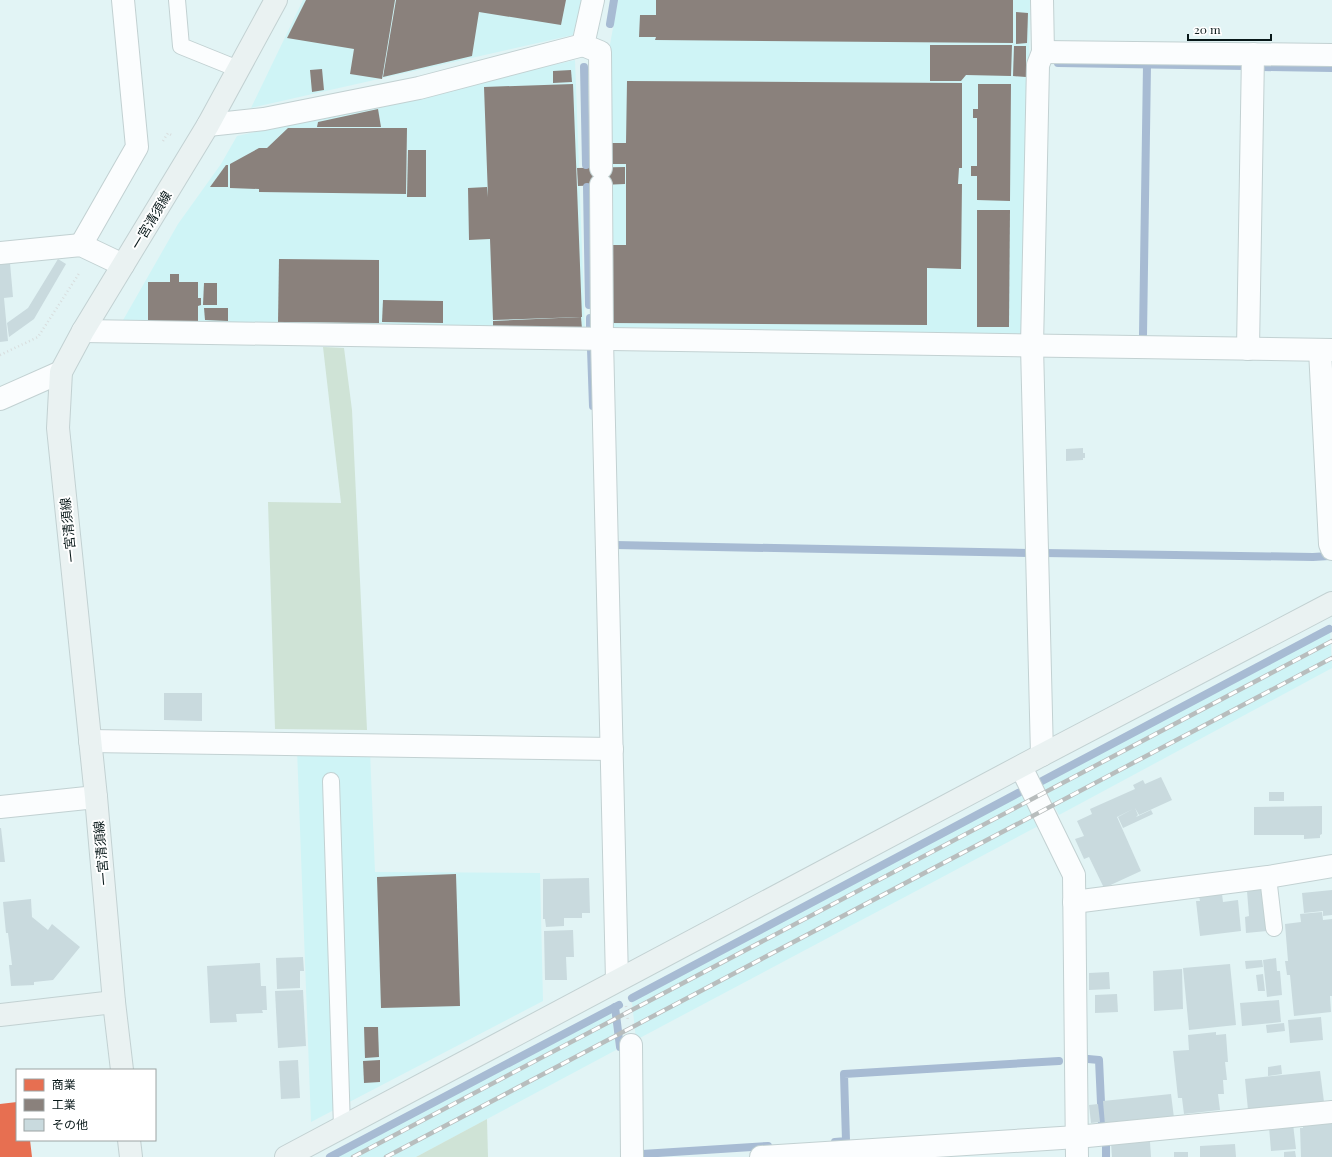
<svg xmlns="http://www.w3.org/2000/svg" width="1332" height="1157" viewBox="0 0 1332 1157" font-family="'Playfair Display','Noto Sans JP',serif">
<style>
.built{fill:#cff4f6}
.green{fill:#cfe3d6}
.shops{fill:#e76f51}
.industry{fill:#8a817c}
.lines{fill:none;stroke-linecap:round;stroke-linejoin:round}
.stream{stroke:#a7bbd3;stroke-width:8}
.building{fill:#c9dade}
.lane-casing{stroke:#c2d1d2;stroke-width:18}
.street-casing{stroke:#c2d1d2;stroke-width:24}
.secondary-casing{stroke:#c2d1d2;stroke-width:24}
.path{stroke:#d8dddd;stroke-width:2.5;stroke-dasharray:1 3;stroke-linecap:butt}
.lane{stroke:#fbfdfe;stroke-width:16}
.street{stroke:#fbfdfe;stroke-width:22}
.secondary{stroke:#eaf2f2;stroke-width:22}
.rail-casing{stroke:#b8bdbd;stroke-width:4.5}
.rail{stroke:#fff;stroke-width:3;stroke-dasharray:9;stroke-linecap:butt}
.labels{text-anchor:middle;stroke-width:4;stroke-linejoin:round;paint-order:stroke}
.street-label{font-size:13px;fill:#081819;stroke:#fff}
</style>
<rect width="100%" height="100%" fill="#e2f4f5"/>
<g class="built">
<path d="M303 0H582L573 35 251 108Z"/>
<path d="M618 0H1030L1025 334 608 327 606 67Z"/>
<path d="M575 60 585 331 122 322 178 224 221 164 237 136Z"/>
<path d="M1330 631 1332 668 1059 815 1042 783Z"/>
<path d="M297 749 370 751 375 872 540 873 543 1001 311 1122Z"/>
<path d="M1025 793 1042 824 636 1040 632 1002Z"/>
<path d="M611 1011 616 1050 416 1157H334Z"/>
</g>
<g class="green">
<path d="M323 347 344 348 352 410 367 730 275 729 268 502 341 503Z"/>
<path d="M487 1119 488 1157H416Z"/>
</g>
<path class="shops" d="M17 1102V1140H30L32 1157H0V1104Z"/>
<g class="industry">
<path d="M306 0H395L382 79 350 74 354 49 287 38Z"/>
<path d="M396 0H566L561 25 479 12 472 56 383 77Z"/>
<path d="M656 0H1013V43L655 40 656 37H639L640 15H656Z"/>
<path d="M1016 12 1028 13 1027 43 1016 44Z"/>
<path d="M930 45H1012L1011 76 966 75 961 81H930Z"/>
<path d="M1014 46H1026V77L1013 76Z"/>
<path d="M322 69 324 90 312 92 310 70Z"/>
<path d="M571 70 572 82 553 83V71Z"/>
<path d="M627 81 962 83V168H959L958 184H962L961 269 927 268V325L610 323V245H626V164H610V143H626Z"/>
<path d="M573 84 582 317 493 320 490 239 469 240 468 188 487 187 488 197 484 87Z"/>
<path d="M978 84H1011L1010 201 977 200V176H971V166H977V118H973V109H978Z"/>
<path d="M378 109 381 127H317L318 122Z"/>
<path d="M288 128H407L406 194 259 192V189L230 188V164L259 148H267Z"/>
<path d="M408 150H426V197H407Z"/>
<path d="M226 165H228V187H210Z"/>
<path d="M625 167V184L578 186 577 168Z"/>
<path d="M977 210H1010L1009 327H977Z"/>
<path d="M279 259 379 260V323L278 322Z"/>
<path d="M170 274H179V282H198V298H201V305L198 306V321H148V282H170Z"/>
<path d="M204 283H217V305H203Z"/>
<path d="M383 300 443 301V323L382 322Z"/>
<path d="M204 308H228V321L205 320Z"/>
<path d="M581 317 582 329 493 327V321Z"/>
<path d="M456 874 460 1006 381 1008 377 877Z"/>
<path d="M364 1027H378L379 1057 365 1058Z"/>
<path d="M380 1060V1082L364 1083 363 1061Z"/>
</g>
<g class="lines">
<g class="stream">
<path d="M610 24 614 0"/>
<path d="M1058 63 1245 66"/>
<path d="M584 67 586 165"/>
<path d="M1263 67 1332 68"/>
<path d="M587 187 589 305"/>
<path d="M590 331V318"/>
<path d="M1143 335 1147 65"/>
<path d="M591 349 593 406"/>
<path d="M615 545 1029 553"/>
<path d="M1044 553 1313 557 1329 556"/>
<path d="M1042 781 1329 629"/>
<path d="M632 998 1022 791"/>
<path d="M615 1007 620 1047"/>
<path d="M1088 1059 1099 1060 1102 1124"/>
<path d="M835 1142 846 1141 844 1074 1059 1061"/>
<path d="M1106 1144V1157"/>
<path d="M642 1154 768 1146"/>
<path d="M330 1157 619 1005"/>
</g>
</g>
<g class="building">
<path d="M58 259 66 264 34 319 9 337 7 323 28 308Z"/>
<path d="M10 263 13 297 4 298 8 341 0 342V264Z"/>
<path d="M1083 448V453H1085V458H1083V460L1066 461V449Z"/>
<path d="M164 693H202V721L164 720Z"/>
<path d="M1161 777 1172 800 1139 815 1135 808 1138 815 1136 817 1151 810 1153 814 1123 828 1118 817 1133 809 1117 817 1141 871 1104 888 1089 857 1084 859 1075 839 1084 836 1077 821 1092 814 1090 809 1135 789 1133 785 1143 780 1145 784Z"/>
<rect x="1269" y="792" width="15" height="9"/>
<path d="M1322 806V834L1320 835V838L1304 839V835H1254V807Z"/>
<path d="M0 828H1L5 862H0Z"/>
<path d="M589 878 590 913H582V918H564V926L546 927 545 919H543V879Z"/>
<path d="M1262 889 1267 931 1246 933 1245 917 1249 916 1247 891Z"/>
<path d="M1332 890V915L1323 916V911L1304 913 1302 893Z"/>
<path d="M1222 894 1223 902 1238 900 1241 931 1200 936 1196 901H1200L1199 896Z"/>
<path d="M31 899 32 917 48 930 52 924 80 947 53 980 34 982V985L11 986 9 965H12L8 933H6L3 902Z"/>
<path d="M1322 912 1323 920 1332 919V996H1330L1331 1012 1294 1016 1290 975H1287L1285 961H1288L1285 924 1301 922 1300 914Z"/>
<path d="M573 930 574 957H566L567 980H545L544 931Z"/>
<path d="M303 957 304 971H300V988L277 989 276 958Z"/>
<path d="M1276 958 1277 971H1280L1282 995 1267 997 1263 960Z"/>
<path d="M1262 960 1263 967 1246 969 1245 961Z"/>
<path d="M260 963 261 986H266L267 1010H262L263 1013 236 1014 237 1022 210 1023 207 966Z"/>
<path d="M1230 964 1236 1025 1189 1030 1183 968Z"/>
<path d="M1182 969 1183 1009 1154 1011 1153 971Z"/>
<path d="M1109 972 1110 989 1089 990V973Z"/>
<path d="M1263 974 1265 991H1258L1256 975Z"/>
<path d="M303 990 306 1046 278 1048 275 991Z"/>
<path d="M1117 994 1118 1012 1095 1013V995Z"/>
<path d="M1279 1000 1281 1022 1242 1026 1240 1003Z"/>
<path d="M1321 1017 1323 1040 1290 1043 1288 1020Z"/>
<path d="M1284 1023 1285 1031 1267 1033 1266 1025Z"/>
<path d="M1216 1032V1035L1226 1034 1228 1062H1225L1227 1080H1223L1224 1094H1218L1220 1110 1184 1114 1182 1098H1178L1173 1051 1189 1050 1188 1035Z"/>
<path d="M298 1060 300 1098 281 1099 279 1061Z"/>
<path d="M1281 1065 1282 1074 1268 1076V1067Z"/>
<path d="M1320 1071 1324 1102 1248 1110 1245 1079Z"/>
<path d="M1171 1094 1174 1118 1105 1125 1103 1101Z"/>
<path d="M1098 1104 1100 1122 1091 1123 1089 1105Z"/>
<path d="M1332 1123V1157H1301L1300 1128H1303V1124Z"/>
<path d="M1293 1124 1296 1149 1271 1151 1269 1127Z"/>
<path d="M1150 1142 1151 1157H1112L1111 1143Z"/>
<path d="M1235 1144 1236 1157H1200V1146Z"/>
<path d="M1295 1151 1296 1157H1284V1152Z"/>
<rect x="1174" y="1152" width="14" height="5"/>
</g>
<g class="lines">
<defs>
<g id="lane">
<path d="M177 0 181 46 238 69"/>
<path d="M331 781 342 1127"/>
<path d="M1268 877 1274 928"/>
</g>
<g id="street">
<path d="M593 0 583 45 600 52 601 168"/>
<path d="M1043 52 1332 55"/>
<path d="M208 125 264 119 419 88 583 45"/>
<path d="M601 185 602 339 617 980"/>
<path d="M81 245 137 147 123 0"/>
<path d="M0 253 81 245 123 265"/>
<path d="M83 331 1332 350"/>
<path d="M1248 349 1253 54"/>
<path d="M1320 350 1330 544 1332 549"/>
<path d="M0 399 61 372"/>
<path d="M90 741 612 749"/>
<path d="M1042 755 1032 346 1038 65 1043 52 1042 0"/>
<path d="M1021 767 1074 875 1077 1157"/>
<path d="M0 807 96 797"/>
<path d="M1074 902 1268 877 1332 866"/>
<path d="M631 1045 632 1157"/>
<path d="M761 1157 1077 1137 1332 1112"/>
</g>
<g id="secondary">
<path d="M114 1002 122 1070"/>
<path d="M0 1015 114 1002 96 797 58 428 61 372 83 331 208 125 276 0"/>
<path d="M129 1140 131 1157"/>
<path d="M286 1157 1042 755 1332 603"/>
</g>
</defs>
<use href="#lane" class="lane-casing"/>
<use href="#street" class="street-casing"/>
<use href="#secondary" class="secondary-casing"/>
<g class="path">
<path d="M163 141 168 133 173 136"/>
<path d="M0 355 38 337 80 272"/>
<path d="M626 1006 628 1021"/>
</g>
<use href="#lane" class="lane"/>
<use href="#street" class="street"/>
<use href="#secondary" class="secondary"/>
<defs>
<g id="rail">
<path d="M353 1157 1332 641"/>
<path d="M386 1157 1332 658"/>
</g>
</defs>
<use href="#rail" class="rail-casing"/>
<use href="#rail" class="rail"/>
</g>
<g class="labels">
<g class="street-label">
<text transform="translate(151 220) rotate(-59)" y="5">一宮清須線</text>
<text transform="translate(68 530) rotate(-96)" y="5">一宮清須線</text>
<text transform="translate(101 853) rotate(-95)" y="5">一宮清須線</text>
</g>
</g>
<rect x="16" y="1069" width="140" height="72" fill="#ffffff" stroke="#9ca3a3"/>
<rect x="24" y="1079" width="20" height="12" fill="#e76f51" stroke="#9ca3a3"/>
<text x="52" y="1089" font-size="12" fill="#081819">商業</text>
<rect x="24" y="1099" width="20" height="12" fill="#8a817c" stroke="#9ca3a3"/>
<text x="52" y="1109" font-size="12" fill="#081819">工業</text>
<rect x="24" y="1119" width="20" height="12" fill="#c9dade" stroke="#9ca3a3"/>
<text x="52" y="1129" font-size="12" fill="#081819">その他</text>
<path d="M1188 34v6h83v-6" fill="none" stroke="#081819" stroke-width="2"/>
<text x="1194" y="34" font-size="12" fill="#081819" stroke="#ffffff" stroke-width="3" paint-order="stroke">20 m</text>
</svg>
